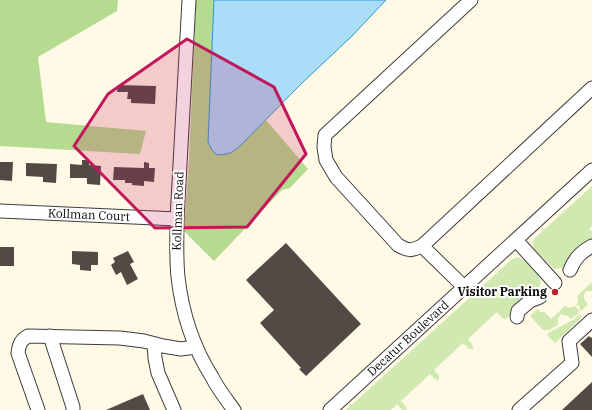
<svg xmlns="http://www.w3.org/2000/svg" width="592" height="410" viewBox="0 0 592 410" font-family="'IBM Plex Serif',serif">
<style>
.green{fill:#d0e9b0}
.forest{fill:#b4db8f}
.water{fill:#a9ddf8;stroke:#2e96d1}
.building{fill:#534a46}
.lines{fill:none;stroke-linecap:round;stroke-linejoin:round}
.minor-casing{stroke:#3d3d3d;stroke-width:15}
.minor{stroke:#fff;stroke-width:13}
.marked{fill:#c2185b;fill-opacity:0.2;stroke:#c2185b;stroke-width:3;stroke-linejoin:round}
.poi-dot{fill:#bd1f2c;stroke:#fff;stroke-width:1.5}
.labels{text-anchor:middle;stroke-width:4;stroke-linejoin:round;paint-order:stroke}
.street-label{font-size:12px;fill:#0a0a0a;stroke:#fff}
.poi-label{font-size:12px;font-weight:bold;fill:#0a0a0a;stroke:#fff;text-anchor:end}
</style>
<rect width="100%" height="100%" fill="#fff9e6"/>
<g class="green">
<path d="M592 186V226L589 229 592 231V241L561 268 555 269 553 268 535 250C532 246 532 242 535 238Z"/>
<path d="M517 257C523 258 537 273 540 279 541 282 540 285 539 288L507 318 505 319 502 318 497 312 468 339 473 346V349H469L463 343 434 370 439 376V380L435 379 430 374 401 401 406 407 407 410H402L397 404 391 410H346L511 260Z"/>
<path d="M592 282V291H586C582 296 584 300 588 304L581 311 579 308 580 307 579 305 577 306 576 305C579 302 578 299 577 296Z"/>
<path d="M565 306 570 308 575 306 580 312 571 319 568 316 561 314 558 318V325L549 330H543L531 317V315L538 309 541 312H545L551 319Z"/>
<path d="M580 314 582 317 555 343 547 335 550 332 573 320Z"/>
</g>
<g class="forest">
<path d="M0 0H118L117 11 38 57 46 122 146 131 140 154 0 146Z"/>
<path d="M196 0H214L208 142 212 150 217 155 233 152 266 120 308 169 290 188 282 190 214 261 184 231 189 160Z"/>
</g>
<path class="water" d="M214 0H386L352 36 302 83 241 145C232 153 230 154 217 155L212 150 208 142Z"/>
<g class="building">
<path d="M118 85 156 86 155 104 131 103V99H127L128 92H117Z"/>
<path d="M82 160H90L89 165 101 166 100 185 87 184V178H70V164L82 165Z"/>
<path d="M0 162H13L12 181 0 180Z"/>
<path d="M144 162 149 163V168H155L154 182 144 181V186L132 185V183H125V180H113L114 167 144 168Z"/>
<path d="M26 163 57 164 56 183 43 182V177L26 176Z"/>
<path d="M286 243 361 324 306 376 299 369 301 368 260 323 274 310 246 280Z"/>
<rect x="0" y="247" width="14" height="19"/>
<path d="M72 251 98 252V265H91V271L80 270V265L72 264Z"/>
<path d="M128 251 134 262 130 264 138 279 127 285 121 272 116 275 111 265 115 262 113 258Z"/>
<path d="M589 336 591 338 592 337V357L580 344Z"/>
<path d="M592 382V410H562Z"/>
<path d="M143 394 150 410H106Z"/>
</g>
<g class="lines">
<defs>
<g id="minor">
<path d="M189 0 177 219C177 238 176 257 178 277 182 312 193 347 212 377 218 389 226 399 234 410"/>
<path id="s1" d="M0 211 177 219"/>
<path d="M516 240 555 283"/>
<path d="M422 246 592 88"/>
<path d="M570 270C575 258 581 252 592 246"/>
<path d="M464 287 422 246C411 251 408 251 398 245L336 177 326 160 324 147 325 135 471 0"/>
<path d="M517 317 518 311 530 301 540 297"/>
<path d="M50 336 73 407V410"/>
<path d="M154 344 155 358 158 373 174 410"/>
<path d="M38 410 18 353C19 344 21 340 28 336L120 338 144 341 163 346 181 349 196 347"/>
<path id="s2" d="M330 410 592 170"/>
<path d="M519 410 572 363 569 341 592 320"/>
</g>
</defs>
<use href="#minor" class="minor-casing"/>
<use href="#minor" class="minor"/>
</g>
<path class="marked" d="M187 39 274 87 306 154 247 227 155 228 74 146 108 94Z"/>
<circle class="poi-dot" cx="555" cy="292" r="4"/>
<g class="labels">
<g class="street-label">
<text transform="translate(178 211) rotate(-88)" y="4">Kollman Road</text>
<text dy="4" stroke="none"><textPath href="#s1" startOffset="89">Kollman Court</textPath></text>
<text dy="4" stroke="none"><textPath href="#s2" startOffset="106">Decatur Boulevard</textPath></text>
</g>
<g class="poi-label">
<text x="547" y="296">Visitor Parking</text>
</g>
</g>
</svg>
